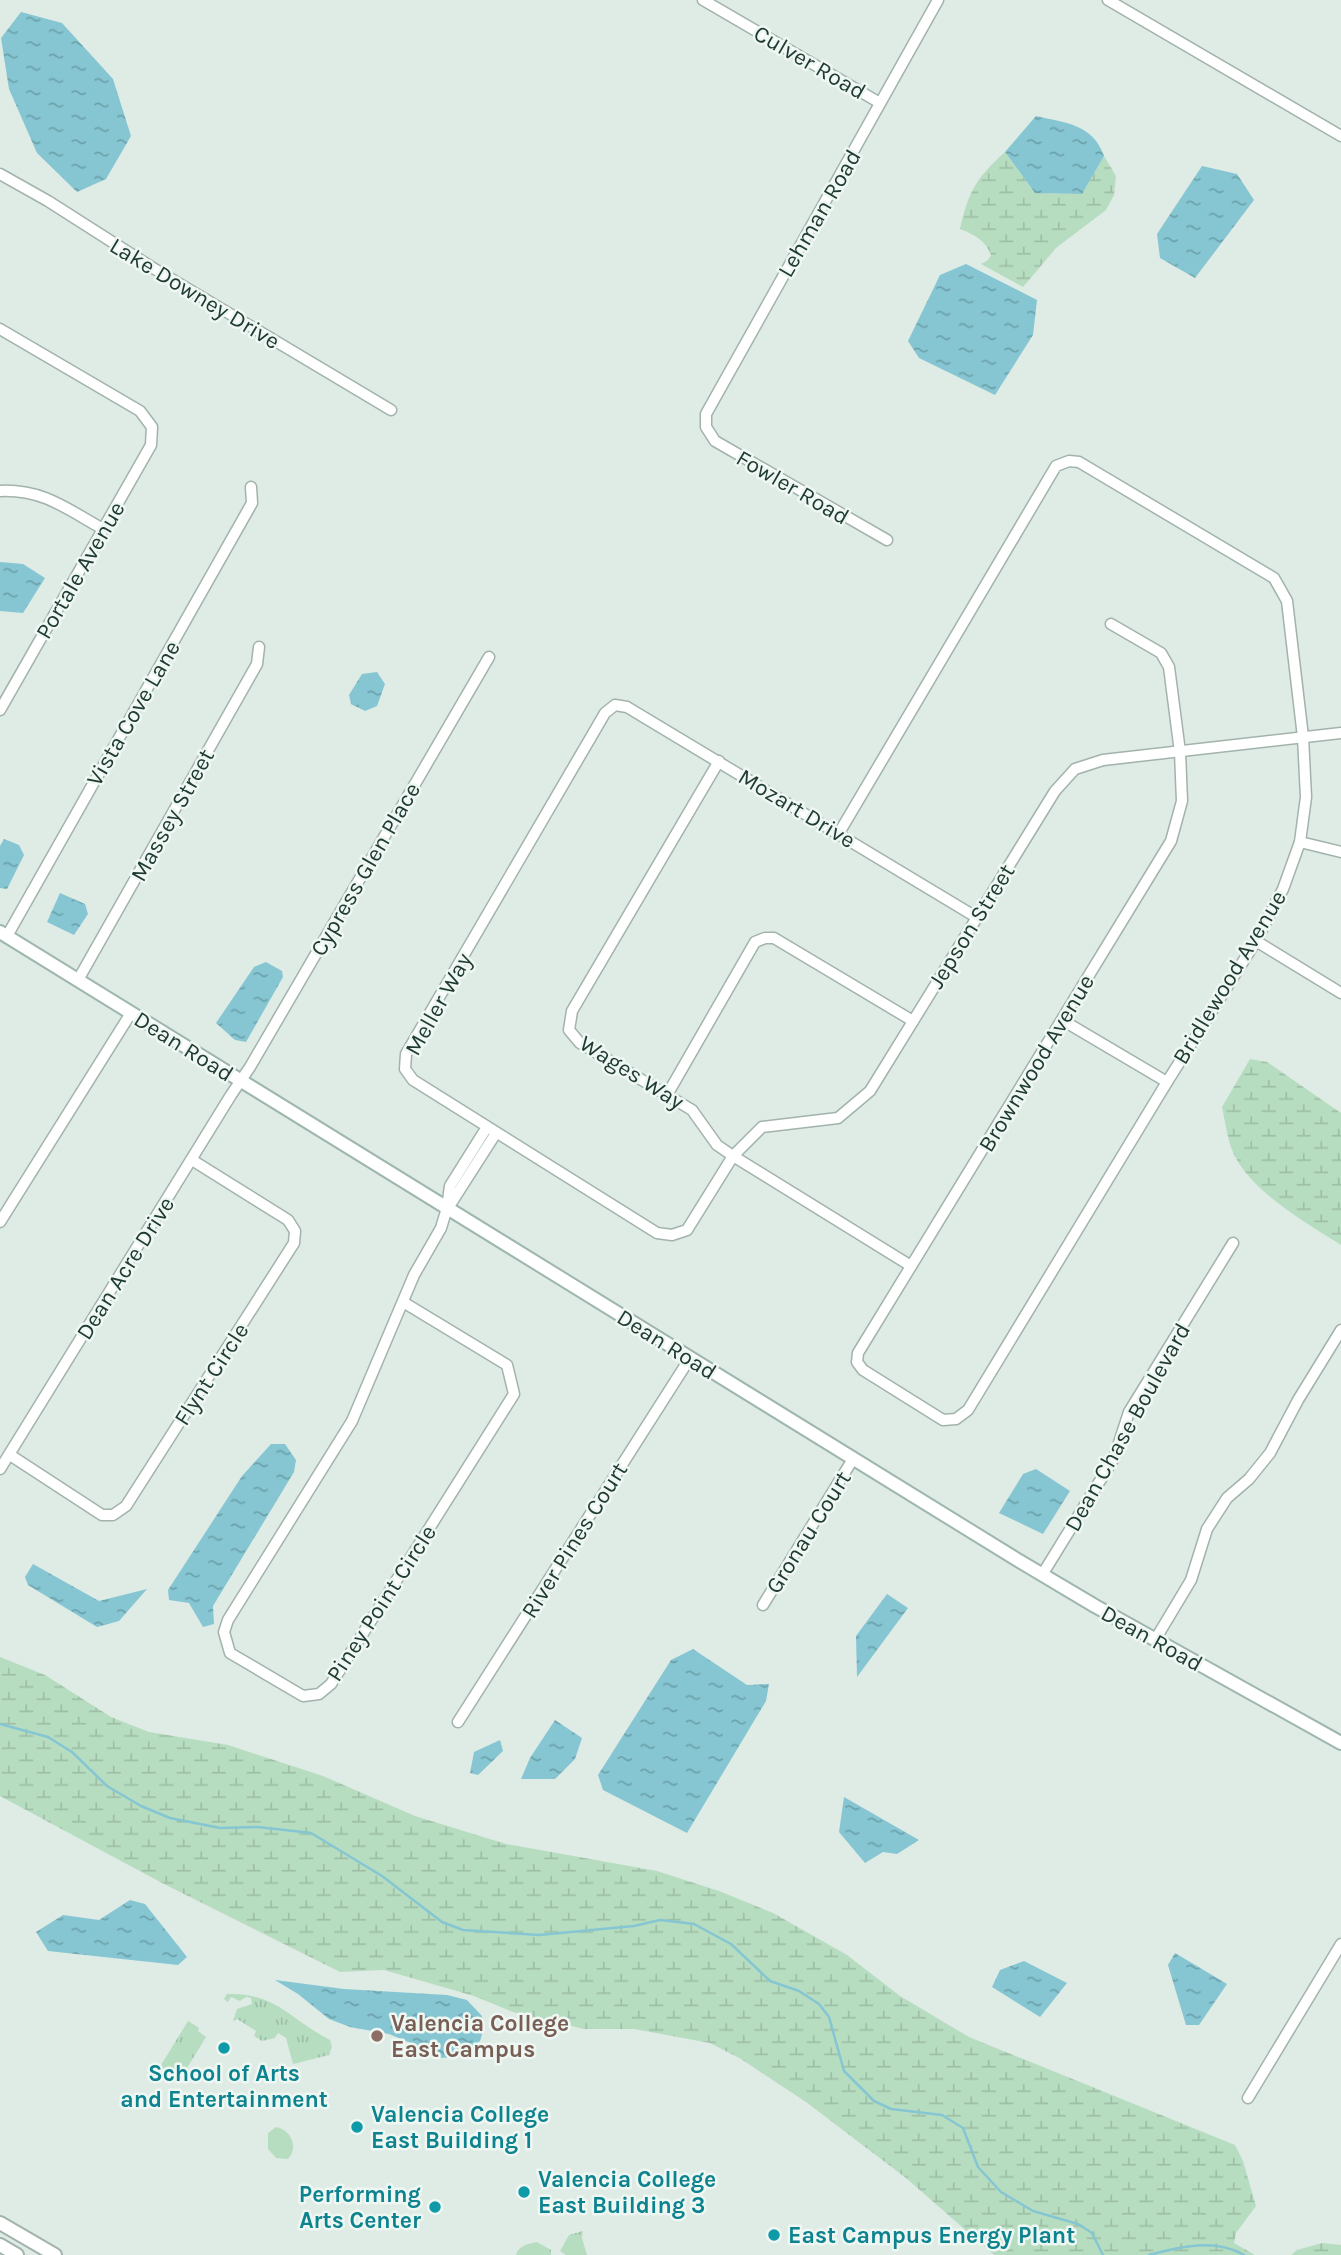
<svg xmlns="http://www.w3.org/2000/svg" width="1341" height="2255" viewBox="0 0 1341 2255" font-family="Karla,sans-serif">
<style>
.grass{fill:url(#grass-tufts)}
.wetland{fill:url(#wetland-marsh)}
.green{fill:#b7ddc1}
.water{fill:url(#water-ripples)}
.lines{fill:none;stroke-linecap:round;stroke-linejoin:round}
.stream{stroke:#85c6d2;stroke-width:2.5}
.minor-casing{stroke:#a2b3ac;stroke-width:13}
.tertiary-casing{stroke:#a2b3ac;stroke-width:16}
.secondary-casing{stroke:#9eb7ae;stroke-width:16}
.minor{stroke:#fff;stroke-width:10}
.tertiary{stroke:#fff;stroke-width:12}
.secondary{stroke:#fff;stroke-width:12}
.education-dot{fill:#8d6e63;stroke:#eff7f3;stroke-width:2.5}
.culture-dot{fill:#0f9aa8;stroke:#eff7f3;stroke-width:2.5}
.labels{text-anchor:middle;stroke-width:5;stroke-linejoin:round;paint-order:stroke}
.street-label{font-size:23px;fill:#203b34;stroke:#eff7f3}
.education-label{font-size:23px;font-weight:bold;fill:#785e54;stroke:#eff7f3;text-anchor:start}
.culture-label{font-size:23px;font-weight:bold;fill:#0d838f;stroke:#eff7f3;text-anchor:start}
</style>
<defs>
<pattern id="grass-tufts" width="24" height="20" patternUnits="userSpaceOnUse" patternTransform="scale(1.75)"><rect width="24" height="20" fill="#b7ddc1"/><path d="M3 7l-1-3M5 7V3M7 7l1-3M15 17l-1-3M17 17v-4M19 17l1-3" fill="none" stroke="#9dbfa6"/></pattern>
<pattern id="wetland-marsh" width="20" height="14" patternUnits="userSpaceOnUse" patternTransform="scale(1.75)"><rect width="20" height="14" fill="#b7ddc1"/><path d="M1 5h8M5 5V1M11 12h8M15 12V8" fill="none" stroke="#9dbfa6"/></pattern>
<pattern id="water-ripples" width="26" height="14" patternUnits="userSpaceOnUse" patternTransform="scale(1.75)"><rect width="26" height="14" fill="#85c6d2"/><path d="M2 4q2-2 4 0t4 0M15 11q2-2 4 0t4 0" fill="none" stroke="#6ca2ab"/></pattern>
</defs>
<rect width="100%" height="100%" fill="#dfebe5"/>
<g class="grass">
<path d="M227 1994C276 1992 291 2020 330 2040L332 2047 329 2055 293 2064 286 2038 278 2033 275 2038 262 2041 254 2036 256 2031 237 2019 233 2021 237 2009 252 2004 251 1998 246 1997 240 2001 231 1997 228 2002 224 1999Z"/>
<path d="M188 2021 199 2028 198 2031 206 2037 179 2081 174 2082 159 2073 158 2070Z"/>
<path d="M583 2231 582 2238 587 2255H566L560 2251 569 2235Z"/>
<path d="M537 2242 551 2250V2255H516C519 2245 528 2244 537 2242Z"/>
</g>
<g class="wetland">
<path d="M1005 152 1035 193 1082 194 1104 156 1116 176 1114 195 1106 210 1056 248 1023 287 981 264 988 260 991 255C985 240 975 235 960 229 968 192 977 177 1005 152Z"/>
<path d="M1250 1059 1267 1062 1341 1113V1245C1306 1223 1248 1190 1232 1150 1227 1136 1225 1121 1222 1107Z"/>
<path d="M0 1657 45 1675 111 1717 149 1732 228 1745 323 1776 415 1816 506 1844 657 1871 719 1891 773 1913 847 1955 900 1996 969 2037 1235 2145 1243 2161 1256 2206 1236 2233 1234 2243 1255 2255H994L906 2178 806 2102 741 2059 710 2043 634 2029H584L513 2012 474 1996 384 1970 340 1972 162 1883 0 1796Z"/>
<path d="M1322 2243 1341 2245V2255H1291L1297 2250Z"/>
</g>
<path class="green" d="M276 2127C291 2130 299 2147 288 2159L276 2158 268 2149V2133Z"/>
<g class="water">
<path d="M21 12 62 23 113 79 131 136 106 179 77 192 37 153 9 89 1 38Z"/>
<path d="M1036 116C1066 123 1093 124 1104 156L1082 194 1035 193 1005 152Z"/>
<path d="M1202 166 1237 174 1254 200 1195 278 1160 258 1157 234Z"/>
<path d="M966 264 1037 300 1033 335 995 395 919 358 908 341 940 275Z"/>
<path d="M0 562 23 564 45 578 23 613 0 611Z"/>
<path d="M377 672 385 684 377 706 365 711 351 704 349 695 362 674Z"/>
<path d="M4 839 19 845 24 855 7 889 0 888V846Z"/>
<path d="M60 893 85 904 88 914 74 935 47 922Z"/>
<path d="M266 962 282 971 283 977 246 1042 235 1040 216 1023 254 967Z"/>
<path d="M271 1444H285L296 1460 294 1472 213 1606 214 1624 203 1627 189 1603 169 1600 168 1590 242 1476Z"/>
<path d="M1036 1469 1070 1491 1043 1534 999 1513 1023 1474Z"/>
<path d="M33 1564 99 1601 147 1589 119 1621 97 1627 28 1585 25 1577Z"/>
<path d="M887 1594 908 1608 857 1677 856 1636Z"/>
<path d="M693 1649 747 1685 769 1684 766 1701 687 1833 603 1790 598 1775 671 1660Z"/>
<path d="M555 1720 582 1738 575 1759 555 1779H521L530 1758Z"/>
<path d="M500 1740 503 1751 478 1775 470 1773 474 1752Z"/>
<path d="M844 1797 919 1840 897 1854 883 1852 865 1863 839 1832Z"/>
<path d="M130 1900 145 1904 187 1957 178 1965 48 1951 36 1932 63 1915 99 1920Z"/>
<path d="M1175 1953 1227 1984 1199 2025H1186L1168 1965Z"/>
<path d="M1024 1961 1067 1983 1040 2017 992 1987 1000 1970Z"/>
<path d="M275 1980 344 1989 447 1995 467 2000 482 2016 484 2028 480 2041 461 2057 436 2058 413 2044 389 2034 350 2027 329 2019 298 1994Z"/>
</g>
<g class="lines">
<g class="stream">
<path d="M0 1724 48 1737 72 1752 107 1786 141 1806 170 1818 220 1828 258 1827 311 1833 382 1876 442 1922 463 1930 539 1935 634 1926 660 1920 694 1924 731 1944 770 1981 799 1991 819 2004 829 2017 844 2071 874 2101 891 2109 942 2115 963 2128 978 2167 1001 2192 1033 2211 1078 2224 1092 2233 1103 2255"/>
<path d="M1149 2255C1180 2247 1214 2238 1244 2255"/>
</g>
<defs>
<g id="minor">
<path d="M703 0 880 103"/>
<path d="M1108 0 1341 136"/>
<path d="M0 174 48 201 153 268 391 410"/>
<path d="M0 329 140 411 152 427 151 445 0 710"/>
<path d="M0 491C43 489 67 509 103 529"/>
<path d="M887 540 715 441 706 427V414L938 0"/>
<path d="M719 761 572 1011 569 1030 580 1043 692 1110 717 1145 733 1156 911 1266"/>
<path d="M839 833 1056 466 1069 461 1079 462 1274 578 1287 601 1303 737 1306 797 1300 842 1283 889 1256 941 1167 1082 968 1410 956 1419 943 1420 863 1370 857 1362 858 1353 1171 841 1182 801 1180 752 1169 667 1161 653 1111 624"/>
<path d="M1300 842 1341 852"/>
<path d="M976 917 627 707 615 705 605 713 406 1054 405 1069 413 1080 657 1233 672 1235 687 1230 733 1156 762 1127 838 1118 870 1091 1055 791 1075 769 1103 760 1341 733"/>
<path d="M7 936 252 503 251 487"/>
<path d="M1256 941 1341 993"/>
<path d="M78 980 257 664 259 647"/>
<path d="M1062 1020 1167 1082"/>
<path d="M667 1095 755 942 765 938H774L913 1021"/>
<path d="M448 1208 496 1133"/>
<path d="M0 1222 131 1013"/>
<path d="M403 1302 507 1365 514 1394 331 1684 319 1694 303 1696 230 1653 224 1632 228 1620 352 1421 414 1275 441 1228 447 1208 450 1186 487 1127"/>
<path d="M10 1455 102 1515H113L126 1506 294 1243 295 1231 288 1220 192 1160"/>
<path d="M0 1469 231 1095 250 1067 489 657"/>
<path d="M1042 1575 1114 1458 1129 1412 1233 1243"/>
<path d="M763 1605 853 1459"/>
<path d="M1155 1640 1191 1580 1207 1529 1227 1498 1249 1479 1270 1453 1298 1400 1341 1330"/>
<path d="M458 1722 690 1358"/>
<path d="M1248 2098 1341 1944"/>
</g>
<g id="tertiary">
<path d="M0 2223 55 2255"/>
<path d="M0 2245 17 2255"/>
</g>
<path id="secondary" d="M0 932 1016 1559 1095 1606 1341 1743"/>
</defs>
<use href="#minor" class="minor-casing"/>
<use href="#tertiary" class="tertiary-casing"/>
<use href="#secondary" class="secondary-casing"/>
<use href="#minor" class="minor"/>
<use href="#tertiary" class="tertiary"/>
<use href="#secondary" class="secondary"/>
</g>
<circle class="education-dot" cx="377" cy="2036" r="7"/>
<g class="culture-dot">
<circle cx="224" cy="2048" r="7"/>
<circle cx="357" cy="2127" r="7"/>
<circle cx="524" cy="2192" r="7"/>
<circle cx="435" cy="2207" r="7"/>
<circle cx="774" cy="2235" r="7"/>
</g>
<g class="labels">
<g class="street-label">
<text transform="translate(810 62) rotate(30)" y="8">Culver Road</text>
<text transform="translate(819 213) rotate(-60)" y="8">Lehman Road</text>
<text transform="translate(195 293) rotate(31)" y="8">Lake Downey Drive</text>
<text transform="translate(793 487) rotate(30)" y="8">Fowler Road</text>
<text transform="translate(80 570) rotate(-60)" y="8">Portale Avenue</text>
<text transform="translate(133 713) rotate(-60)" y="8">Vista Cove Lane</text>
<text transform="translate(797 808) rotate(31)" y="8">Mozart Drive</text>
<text transform="translate(172 815) rotate(-61)" y="8">Massey Street</text>
<text transform="translate(365 869) rotate(-60)" y="8">Cypress Glen Place</text>
<text transform="translate(971 926) rotate(-58)" y="8">Jepson Street</text>
<text transform="translate(1229 977) rotate(-59)" y="8">Bridlewood Avenue</text>
<text transform="translate(438 1004) rotate(-61)" y="8">Meller Way</text>
<text transform="translate(184 1046) rotate(32)" y="8">Dean Road</text>
<text transform="translate(1036 1063) rotate(-59)" y="8">Brownwood Avenue</text>
<text transform="translate(632 1072) rotate(32)" y="8">Wages Way</text>
<text transform="translate(125 1268) rotate(-58)" y="8">Dean Acre Drive</text>
<text transform="translate(667 1344) rotate(32)" y="8">Dean Road</text>
<text transform="translate(211 1374) rotate(-57)" y="8">Flynt Circle</text>
<text transform="translate(1127 1427) rotate(-61)" y="8">Dean Chase Boulevard</text>
<text transform="translate(808 1532) rotate(-58)" y="8">Gronau Court</text>
<text transform="translate(574 1540) rotate(-58)" y="8">River Pines Court</text>
<text transform="translate(381 1603) rotate(-57)" y="8">Piney Point Circle</text>
<text transform="translate(1152 1638) rotate(29)" y="8">Dean Road</text>
</g>
<g class="education-label">
<text x="391" y="2031">Valencia College<tspan x="391" dy="26">East Campus</tspan></text>
</g>
<g class="culture-label">
<text x="224" y="2081" text-anchor="middle">School of Arts<tspan x="224" dy="26">and Entertainment</tspan></text>
<text x="371" y="2122">Valencia College<tspan x="371" dy="26">East Building 1</tspan></text>
<text x="538" y="2187">Valencia College<tspan x="538" dy="26">East Building 3</tspan></text>
<text x="421" y="2202" text-anchor="end">Performing<tspan x="421" dy="26">Arts Center</tspan></text>
<text x="788" y="2243">East Campus Energy Plant</text>
</g>
</g>
</svg>
